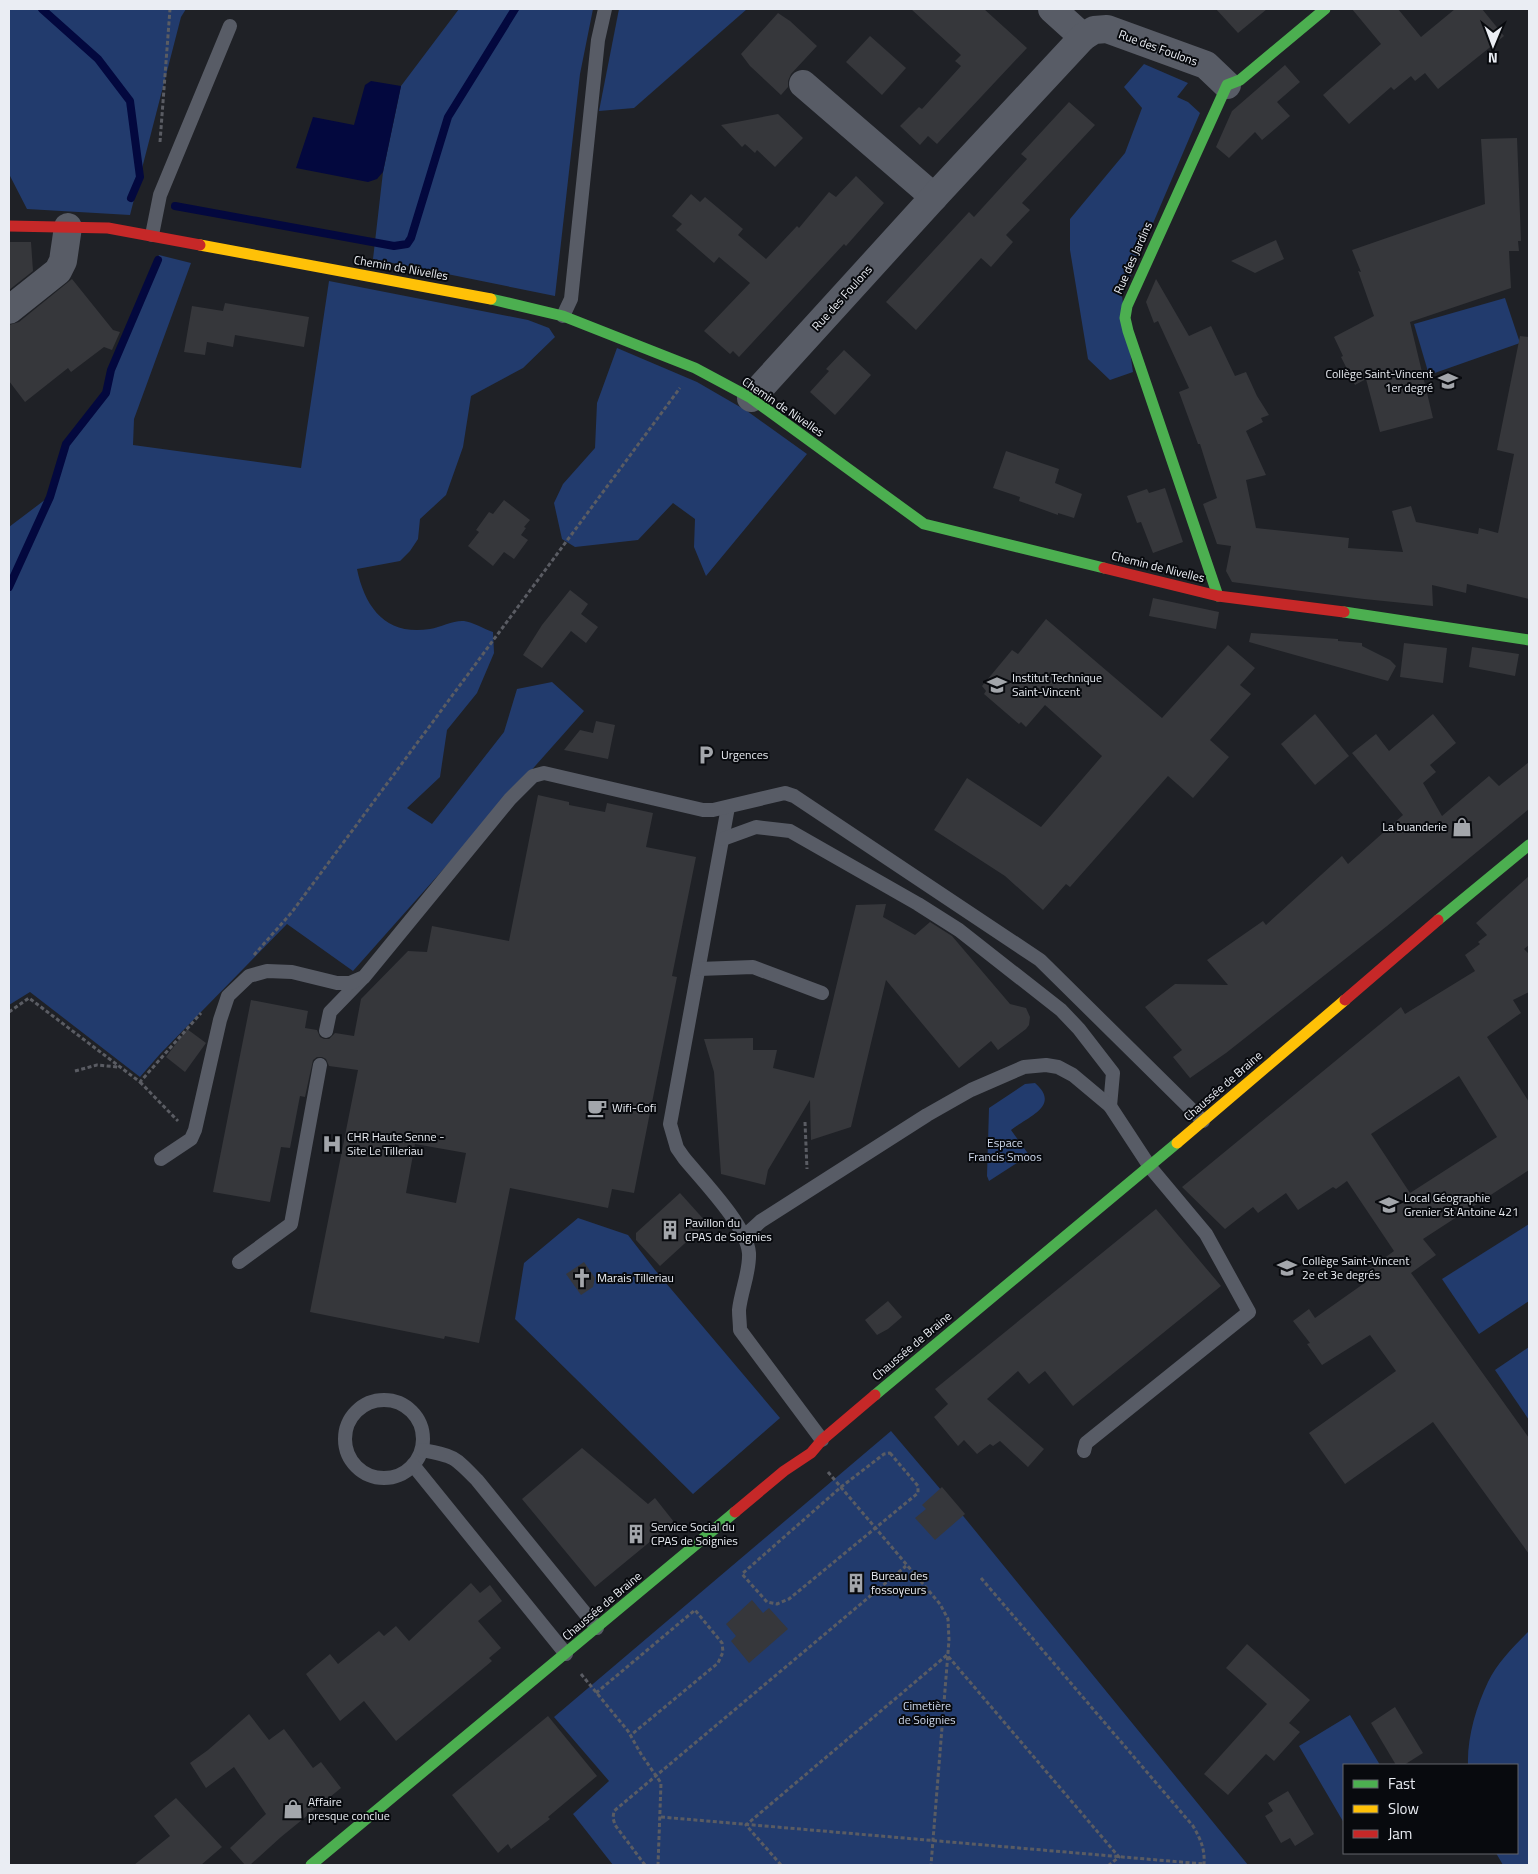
<svg xmlns="http://www.w3.org/2000/svg" width="1538" height="1874" viewBox="0 0 1538 1874" font-family="'Titillium Web',sans-serif">
<style>
.green{fill:#223b6d}
.water{fill:#03083e}
.lines{fill:none;stroke-linecap:round;stroke-linejoin:round}
.stream{stroke:#03083e;stroke-width:8}
.building{fill:#36373b;fill-rule:evenodd}
.path{stroke:#5a5c63;stroke-width:3;stroke-dasharray:4 2.5;stroke-linecap:butt}
.lane{stroke:#585c66;stroke-width:14}
.street{stroke:#585c66;stroke-width:28}
.fast{stroke:#4caf50;stroke-width:11}
.slow{stroke:#ffc107;stroke-width:11}
.jam{stroke:#c62828;stroke-width:11}
.labels{text-anchor:middle;stroke-width:4;stroke-linejoin:round;paint-order:stroke}
.street-label{font-size:12px;fill:#eaedf3;stroke:#080a0e}
.poi-label{font-size:12px;fill:#eaedf3;stroke:#080a0e;text-anchor:start}
.park-label{font-size:12px;fill:#d0daed;stroke:#080a0e}
</style>
<rect width="100%" height="100%" fill="#1f2126"/>
<g class="green">
<path d="M9 9H186L181 17 130 215 27 209 9 174Z"/>
<path d="M459 9H593L580 74 555 296 373 259 383 172 401 86Z"/>
<path d="M619 9H747L634 108 599 111Z"/>
<path d="M1144 64 1188 83 1177 97 1188 102 1200 113 1122 296 1133 372 1110 380 1088 359 1070 250V219L1125 153 1142 108 1124 87Z"/>
<path d="M159 255 191 263 134 419 133 445 301 468 329 281 528 320 549 328 555 337 523 368 471 396 463 447 446 495 420 519 418 539 410 551 400 561 357 569C365 608 386 636 430 629 441 627 454 620 464 621 473 622 484 629 493 632L494 653 477 693 447 730 440 777 407 808 432 824 504 732 517 689 552 682 584 711 353 971 287 924 160 1054 140 1077 30 992 9 1005V527L50 496 64 448 73 434 106 393 111 370Z"/>
<path d="M1505 298 1520 343 1429 375 1414 324Z"/>
<path d="M617 348 697 382 747 411 807 454 706 576 694 547 695 519 673 503 638 540 575 547 562 539 554 503 563 484 595 448 597 403Z"/>
<path d="M1035 1083C1061 1106 1029 1116 1011 1130L1029 1155 989 1181 987 1176 989 1108 1025 1084Z"/>
<path d="M578 1218 628 1235 655 1270 780 1418 693 1494 515 1319 524 1263Z"/>
<path d="M1529 1224V1301L1479 1334 1442 1279Z"/>
<path d="M1529 1347V1420L1495 1370Z"/>
<path d="M891 1431 964 1517 1248 1865H613L573 1814 609 1781 554 1717Z"/>
<path d="M1529 1631V1865H1503L1496 1853H1517V1765H1468C1467 1738 1476 1707 1488 1682 1497 1663 1514 1646 1529 1631Z"/>
<path d="M1350 1715 1380 1765H1344V1823L1299 1746Z"/>
</g>
<path class="water" d="M371 81 401 86 383 172 377 179 368 182 296 168 313 117 354 125 365 85Z"/>
<g class="lines">
<g class="stream">
<path d="M42 9 98 59 130 101 140 177 131 198"/>
<path d="M175 206 394 246 407 244 411 238 448 117 515 9"/>
<path d="M9 587 50 497 66 444 106 393 111 370 158 260"/>
</g>
</g>
<g class="building">
<path d="M911 9H984L1027 48 937 144 928 136 920 145 900 126 919 107 922 109 961 66 955 61 961 55Z"/>
<path d="M1216 9H1267L1238 33Z"/>
<path d="M1352 9H1398L1421 37 1455 9H1482L1504 36 1438 89 1425 73 1415 81 1411 76 1394 90 1391 87 1349 124 1323 95 1381 44Z"/>
<path d="M778 13 790 21 817 46 791 74 788 81V87L781 95 750 66 741 54Z"/>
<path d="M870 36 906 68 882 95 846 62Z"/>
<path d="M1285 65 1300 82 1277 102 1290 116 1262 140 1255 132 1229 158 1216 147 1232 111Z"/>
<path d="M1069 102 1095 125 1022 203 1030 210 1006 235 1013 242 991 267 981 258 916 330 886 302 969 212 974 217 1027 159 1021 154Z"/>
<path d="M778 114 803 138 775 167 757 150 755 153 745 144 742 147 721 125Z"/>
<path d="M1517 138 1521 241H1518L1519 251H1509L1511 288 1410 322 1433 418 1380 432 1366 379 1355 385 1341 357 1343 356 1334 337 1374 316 1358 271 1361 272 1352 250 1485 204 1481 139Z"/>
<path d="M856 176 884 203 846 246 844 244 739 357 733 351 730 354 704 331 750 283 719 257 714 263 676 230 682 224 672 216 691 194 700 202 705 197 743 229 738 235 766 259 797 226 799 228 829 192 836 197Z"/>
<path d="M1276 240 1284 259 1255 273 1231 261Z"/>
<path d="M9 242H31L33 271 9 290Z"/>
<path d="M72 279 113 330 120 332 112 350 104 347 71 372 68 368 25 402 9 381V325L19 322Z"/>
<path d="M1156 279 1189 336 1211 326 1235 376 1246 372 1257 396 1269 415 1261 418 1263 422 1246 431 1266 475 1246 480 1256 528 1349 538 1348 548 1403 552 1392 511 1411 506 1416 522 1478 534 1479 528 1498 533 1514 454 1497 450 1520 336 1529 337V599L1467 584 1466 593 1432 585 1433 606 1364 599 1232 582 1226 571 1231 546 1217 544 1203 504 1217 498 1200 444H1198L1179 392 1189 388 1158 321 1154 323 1146 302Z"/>
<path d="M225 303 309 317 304 347 235 335 233 347 207 342 205 355 184 352 192 306 223 311Z"/>
<path d="M844 350 871 375 835 415 810 392 829 371 826 369Z"/>
<path d="M1006 451 1059 469 1055 483 1082 494 1074 518 1058 513V515L1019 501 1020 497 993 488Z"/>
<path d="M1165 488 1183 542 1153 553 1141 522 1137 523 1127 496 1147 489 1149 493Z"/>
<path d="M504 500 530 520 524 527 526 528 521 535 528 540 514 559 504 552 493 566 468 546 479 532 476 530 489 512 493 514Z"/>
<path d="M570 590 588 604 581 614 598 627 586 643 571 631 542 668 523 655 542 625Z"/>
<path d="M1153 598 1219 612 1216 629 1149 616Z"/>
<path d="M1046 619 1162 718 1228 645 1255 668 1240 685 1251 694 1210 740 1229 757 1193 798 1168 776 1070 887 1066 884 1043 910 1005 876 934 830 967 778 1041 827 1102 756 1045 705 1026 727 1021 722 1019 724 984 694 986 691 982 686 1012 650 1018 654Z"/>
<path d="M1251 633 1338 639V641L1362 643V646L1390 660 1396 666 1388 681 1249 642Z"/>
<path d="M1404 643 1447 648 1443 683 1400 677Z"/>
<path d="M1472 647 1519 654 1515 676 1469 667Z"/>
<path d="M1315 714 1349 756 1315 785 1281 744Z"/>
<path d="M1433 714 1456 743 1430 765 1436 772 1423 783 1442 816 1489 776 1499 786 1529 762V809L1387 926 1226 1053 1190 1078 1173 1057 1182 1050 1145 1007 1175 984 1228 985 1207 960 1263 921 1266 925 1342 856 1348 864 1403 815 1352 753 1376 734 1389 751Z"/>
<path d="M596 721 615 725 608 759 564 750 580 730 593 733Z"/>
<path d="M538 795 569 802V805L605 812 607 803 653 813 646 847 696 857 672 976 677 977 634 1193 612 1189 608 1208 510 1188 479 1343 445 1336 444 1339 310 1312 358 1070 329 1066 326 1059 322 1057H317L313 1060 305 1097 300 1096 290 1148 281 1147 270 1202 213 1192 251 1000 308 1011 305 1028 317 1030 320 1037 324 1039H329L335 1033 354 1036 361 999 408 951 427 952 432 926 509 941ZM415 1144 466 1153 456 1203 406 1193Z"/>
<path d="M1529 876V945L1524 949 1529 954V992L1513 1000 1521 1013 1487 1037 1529 1102V1170L1423 1239 1436 1255 1411 1273 1529 1438V1554L1433 1422 1345 1484 1309 1433 1396 1371 1370 1335 1322 1365 1307 1344 1310 1343 1293 1321 1309 1309 1315 1318 1366 1282 1361 1275 1394 1251 1347 1181 1336 1189 1333 1187 1298 1210 1286 1193 1258 1213 1253 1207 1225 1229 1182 1187 1401 1007 1405 1014 1475 971 1465 955 1480 944 1478 942 1487 935 1476 923ZM1459 1076 1497 1137 1410 1193 1371 1134Z"/>
<path d="M886 904 883 917 915 935 930 922 952 936 1010 1004 1026 1008 1030 1017 1029 1025 1026 1029 998 1050 991 1041 959 1068 886 980 851 1127 811 1140 810 1100 768 1170 765 1185 721 1174 714 1072 704 1039 753 1038V1050H777L773 1068 814 1078 856 905Z"/>
<path d="M187 1029 206 1043 185 1072 166 1057Z"/>
<path d="M680 1193 707 1223 660 1266 636 1240V1233Z"/>
<path d="M1156 1209 1221 1286 1073 1406 1045 1371 1029 1384 1018 1371 987 1399 1044 1449 1028 1467 1000 1441 993 1446 990 1444 977 1454 964 1440 958 1446 934 1417 948 1404 935 1389Z"/>
<path d="M584 1262 595 1278 593 1287 581 1295 566 1274Z"/>
<path d="M888 1301 902 1317 888 1329 877 1335 865 1320Z"/>
<path d="M582 1448 648 1504 655 1498 674 1522 595 1587 522 1499Z"/>
<path d="M942 1487 965 1514 935 1540 915 1518 926 1509 922 1505Z"/>
<path d="M471 1583 480 1593 490 1585 502 1601 478 1621 501 1648 489 1658 492 1661 396 1741 364 1701 340 1721 306 1674 330 1654 338 1664 379 1631 384 1636 396 1626 409 1641Z"/>
<path d="M752 1600 763 1613 769 1608 788 1629 749 1663 731 1641 736 1636 726 1624Z"/>
<path d="M1247 1644 1310 1700 1289 1723 1300 1732 1274 1761 1266 1754 1228 1795 1204 1774 1267 1704 1226 1668Z"/>
<path d="M1395 1707 1423 1753 1404 1765H1396L1371 1723Z"/>
<path d="M249 1714 269 1740 284 1729 313 1768 321 1762 341 1788 281 1837 250 1865H245L230 1848 266 1814 234 1767 206 1788 190 1763 208 1750Z"/>
<path d="M548 1716 597 1776 548 1817 550 1819 511 1849 508 1844 498 1853 452 1795Z"/>
<path d="M1288 1791 1314 1834 1295 1846 1290 1838 1281 1843 1265 1816 1273 1811 1268 1803Z"/>
<path d="M176 1798 222 1847 201 1865H134L170 1836 154 1816Z"/>
</g>
<g class="lines">
<g class="path">
<path d="M160 142 170 9"/>
<path d="M254 955 292 912 680 388"/>
<path d="M9 1012 29 998 140 1082 201 1013"/>
<path d="M75 1071 97 1065 118 1067"/>
<path d="M140 1082 178 1121"/>
<path d="M805 1122 807 1169"/>
<path d="M890 1453 918 1486V1493L789 1599 777 1604 767 1602 742 1574 841 1487 884 1454Z"/>
<path d="M828 1472 940 1604 948 1619 949 1640 931 1865"/>
<path d="M981 1578 1193 1826C1201 1840 1205 1849 1204 1865"/>
<path d="M581 1674 628 1731 641 1754 661 1783 658 1865"/>
<path d="M596 1693 695 1610 722 1643 723 1652 718 1663 631 1735"/>
<path d="M661 1817 1204 1864"/>
<path d="M645 1865 615 1825 613 1818 614 1811 906 1566"/>
<path d="M781 1865 746 1825 947 1655 1119 1857 1109 1865"/>
</g>
<g class="lane">
<path d="M152 235 160 195 230 26"/>
<path d="M563 316 571 299 598 40 605 9"/>
<path d="M728 807 670 1124 677 1148 684 1158C701 1179 747 1226 749 1253 750 1272 741 1291 739 1310 739 1317 740 1323 740 1330L822 1440"/>
<path d="M723 839 756 827 790 831 918 904 959 930 1061 1010 1079 1029 1113 1073 1110 1106"/>
<path d="M699 969 753 967 822 993"/>
<path d="M326 1031 330 1012 362 979"/>
<path d="M161 1159 191 1139 195 1130 220 1020 228 996 249 976 267 971 292 972 337 983H350L364 977 510 799 533 776 544 773 703 810H713L785 793 794 796 1040 960 1203 1121"/>
<path d="M745 1239 749 1232 761 1221 927 1115 971 1090 1024 1067 1046 1065 1058 1067 1073 1075 1110 1106 1150 1167 1206 1234 1249 1312 1086 1443 1084 1451"/>
<path d="M239 1262 291 1224 320 1065"/>
<circle cx="384" cy="1439" r="39"/>
<path d="M422 1450C454 1456 454 1456 477 1480L597 1628"/>
<path d="M413 1465 566 1654"/>
</g>
<g class="street">
<path d="M1052 9 1083 37"/>
<path d="M803 84 934 197"/>
<path d="M9 310 58 271 63 261 68 227"/>
<path d="M751 398 934 197 1083 37 1094 30 1107 29 1206 65 1227 85"/>
</g>
<g class="fast">
<path d="M491 299 563 316 695 368 751 398 924 524 1104 568"/>
<path d="M1218 596 1128 331 1125 318 1127 306 1227 85 1240 80 1325 9"/>
<path d="M1344 612 1529 640"/>
<path d="M1438 920 1529 845"/>
<path d="M875 1395 1177 1143"/>
<path d="M311 1865 735 1512"/>
</g>
<g class="slow">
<path d="M200 245 491 299"/>
<path d="M1177 1143 1345 1000"/>
</g>
<g class="jam">
<path d="M9 226 108 228 200 245"/>
<path d="M1104 568 1218 596 1344 612"/>
<path d="M1345 1000 1438 920"/>
<path d="M735 1512 784 1471 811 1453 822 1440 875 1395"/>
</g>
</g>
<defs>
<symbol id="school-bare" viewBox="-9 -9 18 18"><path d="M0-5L7-2L0 1L-7-2ZM-4 1L0 2.5L4 1V4Q0 6-4 4Z" fill="#a3a6ab" stroke="#080a0e" stroke-width="2.5" paint-order="stroke"/></symbol>
<symbol id="parking-bare" viewBox="-9 -9 18 18"><path d="M-3.5-5.5H1a3.5 3.5 0 0 1 0 7H-1V5.5H-3.5ZM-1-3.4V-.6H.8a1.4 1.4 0 0 0 0-2.8Z" fill="#a3a6ab" stroke="#080a0e" stroke-width="2.5" paint-order="stroke"/></symbol>
<symbol id="shop-bare" viewBox="-9 -9 18 18"><path d="M-5-2.5h2.3a2.7 3.5 0 0 1 5.4 0H5L5.5 6h-11ZM-1.5-2.5h3a1.5 2.3 0 0 0-3 0Z" fill="#a3a6ab" stroke="#080a0e" stroke-width="2.5" paint-order="stroke"/></symbol>
<symbol id="cafe-bare" viewBox="-9 -9 18 18"><path d="M-5.5-4.5H6V0H3Q3 3.5 0 3.5H-2.5Q-5.5 3.5-5.5 0ZM3-3.2v2h1.7v-2ZM-6 4.5H4V6H-6Z" fill="#a3a6ab" stroke="#080a0e" stroke-width="2.5" paint-order="stroke"/></symbol>
<symbol id="hospital-bare" viewBox="-9 -9 18 18"><path d="M-5-5h3v3.5h4V-5h3V5h-3V1.5h-4V5h-3Z" fill="#a3a6ab" stroke="#080a0e" stroke-width="2.5" paint-order="stroke"/></symbol>
<symbol id="building-bare" viewBox="-9 -9 18 18"><path d="M-4-6H4V6H1V3H-1V6H-4ZM-2.5-4.3h1.7v1.8h-1.7ZM.8-4.3h1.7v1.8H.8ZM-2.5-1h1.7V.8h-1.7ZM.8-1h1.7V.8H.8Z" fill="#a3a6ab" stroke="#080a0e" stroke-width="2.5" paint-order="stroke"/></symbol>
<symbol id="university-bare" viewBox="-9 -9 18 18"><path d="M0-5L7-2L0 1L-7-2ZM-4 1L0 2.5L4 1V4Q0 6-4 4Z" fill="#a3a6ab" stroke="#080a0e" stroke-width="2.5" paint-order="stroke"/></symbol>
<symbol id="church-bare" viewBox="-9 -9 18 18"><path d="M-1.2-6h2.4v3.5h3.3v2.4h-3.3V6h-2.4V-.1h-3.3v-2.4h3.3Z" fill="#a3a6ab" stroke="#080a0e" stroke-width="2.5" paint-order="stroke"/></symbol>
</defs>
<g fill-rule="evenodd">
<use href="#school-bare" x="1434" y="367" width="28" height="28"/>
<use href="#school-bare" x="983" y="671" width="28" height="28"/>
<use href="#parking-bare" x="692" y="741" width="28" height="28"/>
<use href="#shop-bare" x="1448" y="813" width="28" height="28"/>
<use href="#cafe-bare" x="583" y="1094" width="28" height="28"/>
<use href="#hospital-bare" x="318" y="1130" width="28" height="28"/>
<use href="#school-bare" x="1375" y="1191" width="28" height="28"/>
<use href="#building-bare" x="656" y="1216" width="28" height="28"/>
<use href="#university-bare" x="1273" y="1254" width="28" height="28"/>
<use href="#church-bare" x="568" y="1264" width="28" height="28"/>
<use href="#building-bare" x="622" y="1520" width="28" height="28"/>
<use href="#building-bare" x="842" y="1569" width="28" height="28"/>
<use href="#shop-bare" x="279" y="1795" width="28" height="28"/>
</g>
<g class="labels">
<g class="street-label">
<text transform="translate(1158 48) rotate(20)" y="4">Rue des Foulons</text>
<text transform="translate(1133 258) rotate(-66)" y="4">Rue des Jardins</text>
<text transform="translate(401 268) rotate(10)" y="4">Chemin de Nivelles</text>
<text transform="translate(842 298) rotate(-48)" y="4">Rue des Foulons</text>
<text transform="translate(783 407) rotate(34)" y="4">Chemin de Nivelles</text>
<text transform="translate(1158 567) rotate(14)" y="4">Chemin de Nivelles</text>
<text transform="translate(1223 1086) rotate(-41)" y="4">Chaussée de Braine</text>
<text transform="translate(912 1346) rotate(-40)" y="4">Chaussée de Braine</text>
<text transform="translate(602 1606) rotate(-40)" y="4">Chaussée de Braine</text>
</g>
<g class="poi-label">
<text x="1433" y="378" text-anchor="end">Collège Saint-Vincent<tspan x="1433" dy="14">1er degré</tspan></text>
<text x="1012" y="682">Institut Technique<tspan x="1012" dy="14">Saint-Vincent</tspan></text>
<text x="721" y="759">Urgences</text>
<text x="1447" y="831" text-anchor="end">La buanderie</text>
<text x="612" y="1112">Wifi-Cofi</text>
<text x="347" y="1141">CHR Haute Senne -<tspan x="347" dy="14">Site Le Tilleriau</tspan></text>
<text x="1404" y="1202">Local Géographie<tspan x="1404" dy="14">Grenier St Antoine 421</tspan></text>
<text x="685" y="1227">Pavillon du<tspan x="685" dy="14">CPAS de Soignies</tspan></text>
<text x="1302" y="1265">Collège Saint-Vincent<tspan x="1302" dy="14">2e et 3e degrés</tspan></text>
<text x="597" y="1282">Marais Tilleriau</text>
<text x="651" y="1531">Service Social du<tspan x="651" dy="14">CPAS de Soignies</tspan></text>
<text x="871" y="1580">Bureau des<tspan x="871" dy="14">fossoyeurs</tspan></text>
<text x="308" y="1806">Affaire<tspan x="308" dy="14">presque conclue</tspan></text>
</g>
<g class="park-label">
<text x="1005" y="1147">Espace<tspan x="1005" dy="14">Francis Smoos</tspan></text>
<text x="927" y="1710">Cimetière<tspan x="927" dy="14">de Soignies</tspan></text>
</g>
</g>
<rect width="1538" height="1874" fill="none" stroke="#eaedf3" stroke-width="20"/>
<rect x="1343" y="1764" width="175" height="90" fill="#080a0e" stroke="#62656a"/>
<rect x="1353" y="1780" width="25" height="8" fill="#4caf50" stroke="#62656a"/>
<text x="1388" y="1789" font-size="15" fill="#eaedf3">Fast</text>
<rect x="1353" y="1805" width="25" height="8" fill="#ffc107" stroke="#62656a"/>
<text x="1388" y="1814" font-size="15" fill="#eaedf3">Slow</text>
<rect x="1353" y="1830" width="25" height="8" fill="#c62828" stroke="#62656a"/>
<text x="1388" y="1839" font-size="15" fill="#eaedf3">Jam</text>
<g transform="translate(1493 45) rotate(181)" stroke="#080a0e" stroke-width="4" paint-order="stroke">
<path d="M0-4L9 19L0 12L-9 19Z" fill="#eaedf3"/>
<text y="-8" font-size="14" font-weight="bold" text-anchor="middle" fill="#eaedf3">N</text>
</g>
</svg>
